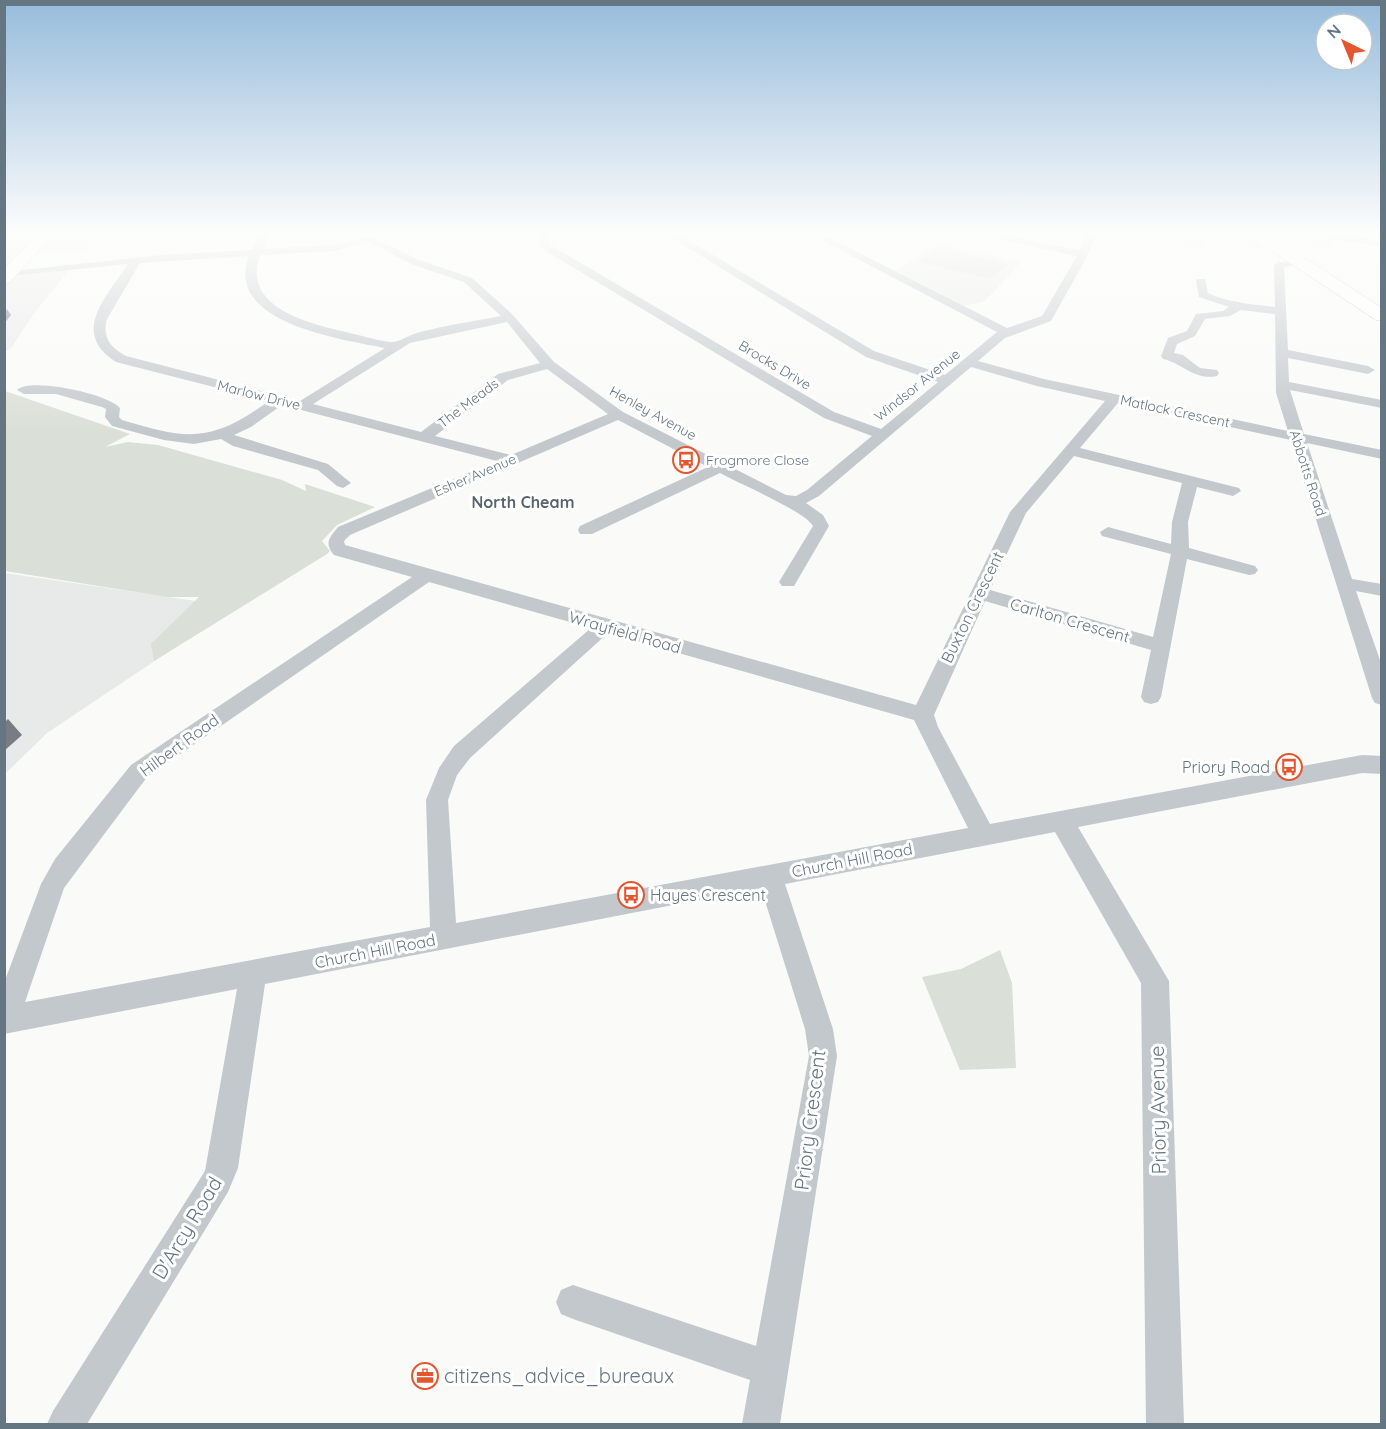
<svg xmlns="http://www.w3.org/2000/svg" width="1386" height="1429" viewBox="0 0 1386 1429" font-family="Quicksand,sans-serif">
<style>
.built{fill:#e8e9e9}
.green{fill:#dadfd7}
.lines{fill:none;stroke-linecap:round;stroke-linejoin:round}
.highway-casing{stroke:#b4b9bd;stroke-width:1}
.minor{fill:#c3c8cc;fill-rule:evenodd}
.highway{fill:#fff;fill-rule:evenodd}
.shaded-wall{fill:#777d82}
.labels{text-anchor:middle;stroke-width:6;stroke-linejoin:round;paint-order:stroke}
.far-street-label{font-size:14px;fill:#657683;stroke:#fff}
.far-poi-label{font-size:14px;fill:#657683;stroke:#fff;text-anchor:start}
.far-quarter-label{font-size:16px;font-weight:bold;fill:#57646e;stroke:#fff}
.street-label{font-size:16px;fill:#657683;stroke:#fff}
.poi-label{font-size:16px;fill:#657683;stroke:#fff;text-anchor:end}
.near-street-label{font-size:20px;fill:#657683;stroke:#fff}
.near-poi-label{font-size:20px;fill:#657683;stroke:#fff;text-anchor:start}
</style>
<rect width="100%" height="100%" fill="#fafaf8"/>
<g class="built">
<path d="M112 233 108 239 152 237 147 241 95 244 89 251 37 253 56 235Z"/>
<path d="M1153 233H1237L1250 237 1266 249 1248 247 1247 244 1199 238 1204 249 1159 245Z"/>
<path d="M1285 233 1313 235 1314 233H1347V237L1329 234 1331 250 1291 245 1285 242Z"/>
<path d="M38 234 10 263 5 271V236Z"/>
<path d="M938 244 1021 262 985 301 964 306 895 271Z"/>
<path d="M69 270 35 312 11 348 5 352V276Z"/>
<path d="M5 573 196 601 216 623 177 646 47 733 5 774Z"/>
</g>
<g class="green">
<path d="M938 248 1008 264 990 279 918 262Z"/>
<path d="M5 391 130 434 105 447 128 442 158 445 282 480 306 491 305 484 375 507 337 525 322 541 330 551 327 554 154 661 151 644 199 597H167L5 571Z"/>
<path d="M1000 950 1012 983 1016 1068 960 1070 922 977 961 969Z"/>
</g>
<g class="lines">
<defs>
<g id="highway">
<path d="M40 233H55L10 282 4 284V269Z"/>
<path d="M1245 233 1268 234 1382 308V321L1376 320Z"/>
</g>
</defs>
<use href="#highway" class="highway-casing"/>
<g class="minor">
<path d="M148 233H158L152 237Z"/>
<path d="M262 233H272L263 249 334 245 370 236 419 260 472 278 511 313 554 362 623 412 786 495 796 496 807 490 872 436 824 418 544 250 539 245 540 233H550L549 244 552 246 834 412 881 429 938 382 866 357 664 233H676L874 351 945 375 997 332 808 233H820L1007 328 1042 316 1077 256 984 236 979 233H998L1079 250 1087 233H1097L1084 262 1051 321 1005 338 978 361 1044 379 1288 431 1276 393 1275 314 1241 310 1230 316 1205 319 1195 336 1177 344 1174 353 1183 355 1200 368 1217 370 1219 373 1217 376C1195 381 1182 363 1163 359L1161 356 1168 338 1187 331 1196 314 1223 311 1229 307 1199 297 1196 281 1197 279H1205L1208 293C1229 303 1252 304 1275 307L1274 265 1279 262 1306 260V264L1284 267 1288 350 1368 366 1375 370 1368 374 1288 358 1289 382 1382 400V408L1290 390 1304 434 1382 450V459L1307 443 1352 579 1382 584V596L1356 591 1382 666V705L1375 703 1372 698 1291 440 1118 403 1080 448 1239 488 1241 491 1233 496 1197 487 1188 522 1189 548 1255 566 1258 570 1255 574 1249 575 1187 559 1161 697 1158 702 1151 704 1144 702 1141 697 1151 650 985 601 934 715 938 727 990 824 1362 755 1382 756V774L1362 773 1078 827 1169 981 1184 1424H1146L1141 983 1055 832 785 884 833 1029 837 1056 780 1424H742L750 1380 573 1319 561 1314 556 1302 561 1290 573 1285 756 1346 809 1056 805 1029 761 888 265 984 238 1168 228 1192 87 1424H47L53 1411 205 1171 237 989 4 1034V983L41 884 55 859 131 765 412 577 334 555C324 543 329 538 338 527L497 461 282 405 251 427 234 435 328 464 351 483 343 488 337 486 318 470 233 446 221 439 194 444 164 440 112 426 105 417 106 409 102 407 56 394H24L17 390C31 377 108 394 120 408L119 417 122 420C188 440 211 443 269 401L116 362C70 333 106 297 128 264L9 276 5 275 4 272 161 255 252 250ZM369 242 411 264 464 282 501 316C474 321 447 325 420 332 411 334 403 340 394 342 387 343 363 336 354 334 315 325 240 310 260 255L334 251ZM249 256C223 323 342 339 385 348L300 401 126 356C110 347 102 337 107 319L140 263ZM507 322 540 363 498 374 421 432 313 404 410 343ZM971 367 1037 386 1105 401 1010 512 916 705 345 545 344 541 350 535 618 420 708 467 580 526 578 530 580 534H592L720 473C738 483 806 512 813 526L779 582 782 586H794L829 526 823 515 806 503 819 496ZM547 369 608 414 511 455 435 436 508 380ZM1074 456 1182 483 1172 522 1171 544 1108 527 1100 532 1102 536 1171 554 1153 637 990 590 1026 513ZM429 582 591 628 454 746 439 768 426 800 430 927 25 1002 64 888 147 777ZM608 633 914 720 968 828 456 923 448 800 457 775 470 758Z"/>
<path d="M1302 233H1329L1382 240V246L1307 236Z"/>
</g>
<use href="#highway" class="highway"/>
</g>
<g class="shaded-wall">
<path d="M7 309 11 315 4 324V313Z"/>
<path d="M8 719 22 735 4 751V723Z"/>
</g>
<linearGradient id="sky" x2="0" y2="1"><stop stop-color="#96bcdc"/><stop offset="0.54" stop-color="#fdfdfc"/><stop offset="1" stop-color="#fdfdfc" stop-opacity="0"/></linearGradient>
<rect width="1386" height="433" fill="url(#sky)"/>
<defs>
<symbol id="bus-ring" viewBox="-11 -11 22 22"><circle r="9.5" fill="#fff" stroke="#e4572e" stroke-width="1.5"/><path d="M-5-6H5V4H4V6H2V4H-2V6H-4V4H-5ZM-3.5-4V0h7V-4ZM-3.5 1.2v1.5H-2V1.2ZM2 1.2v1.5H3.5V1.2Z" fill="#e4572e"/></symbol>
<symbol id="office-ring" viewBox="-11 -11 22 22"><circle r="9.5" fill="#fff" stroke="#e4572e" stroke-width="1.5"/><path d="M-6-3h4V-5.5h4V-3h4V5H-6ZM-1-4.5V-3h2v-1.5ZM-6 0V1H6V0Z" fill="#e4572e"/></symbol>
</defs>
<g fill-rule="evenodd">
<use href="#bus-ring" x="671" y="445" width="30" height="30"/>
<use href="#bus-ring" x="1274" y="752" width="30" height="30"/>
<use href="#bus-ring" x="616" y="880" width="30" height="30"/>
<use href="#office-ring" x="410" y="1361" width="30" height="30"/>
</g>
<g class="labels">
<g class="far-street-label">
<text transform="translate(775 365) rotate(31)" y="5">Brocks Drive</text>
<text transform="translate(917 385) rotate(-39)" y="5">Windsor Avenue</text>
<text transform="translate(259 395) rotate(14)" y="5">Marlow Drive</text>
<text transform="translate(468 403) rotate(-37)" y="5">The Meads</text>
<text transform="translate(1175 411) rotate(12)" y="5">Matlock Crescent</text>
<text transform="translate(653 413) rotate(29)" y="5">Henley Avenue</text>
<text transform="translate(1308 473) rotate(72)" y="5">Abbotts Road</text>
<text transform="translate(475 475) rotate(-23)" y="5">Esher Avenue</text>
</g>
<g class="far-poi-label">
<text x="706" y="465">Frogmore Close</text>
</g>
<g class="far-quarter-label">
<text x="523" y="508">North Cheam</text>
</g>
<g class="street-label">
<text transform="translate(972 607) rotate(-64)" y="6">Buxton Crescent</text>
<text transform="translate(1070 620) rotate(16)" y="6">Carlton Crescent</text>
<text transform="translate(625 632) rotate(16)" y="6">Wrayfield Road</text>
<text transform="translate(179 745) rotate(-36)" y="6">Hilbert Road</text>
<text transform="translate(852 860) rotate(-11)" y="6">Church Hill Road</text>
<text transform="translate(375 951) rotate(-11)" y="6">Church Hill Road</text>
</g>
<g class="poi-label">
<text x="1270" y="773">Priory Road</text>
<text x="650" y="901" text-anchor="start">Hayes Crescent</text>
</g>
<g class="near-street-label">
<text transform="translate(1158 1110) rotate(-91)" y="7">Priory Avenue</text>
<text transform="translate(810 1120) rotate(-83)" y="7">Priory Crescent</text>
<text transform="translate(187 1228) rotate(-59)" y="7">D'Arcy Road</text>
</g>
<g class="near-poi-label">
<text x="444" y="1383">citizens_advice_bureaux</text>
</g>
</g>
<rect width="1386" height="1429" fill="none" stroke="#657683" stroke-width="12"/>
<g transform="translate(1344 42) rotate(317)"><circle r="28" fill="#ffffff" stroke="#c1c8cd" stroke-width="1.5"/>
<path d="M0-4.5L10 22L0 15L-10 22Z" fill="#e4572e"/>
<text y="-9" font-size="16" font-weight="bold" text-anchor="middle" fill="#657683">N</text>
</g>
</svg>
